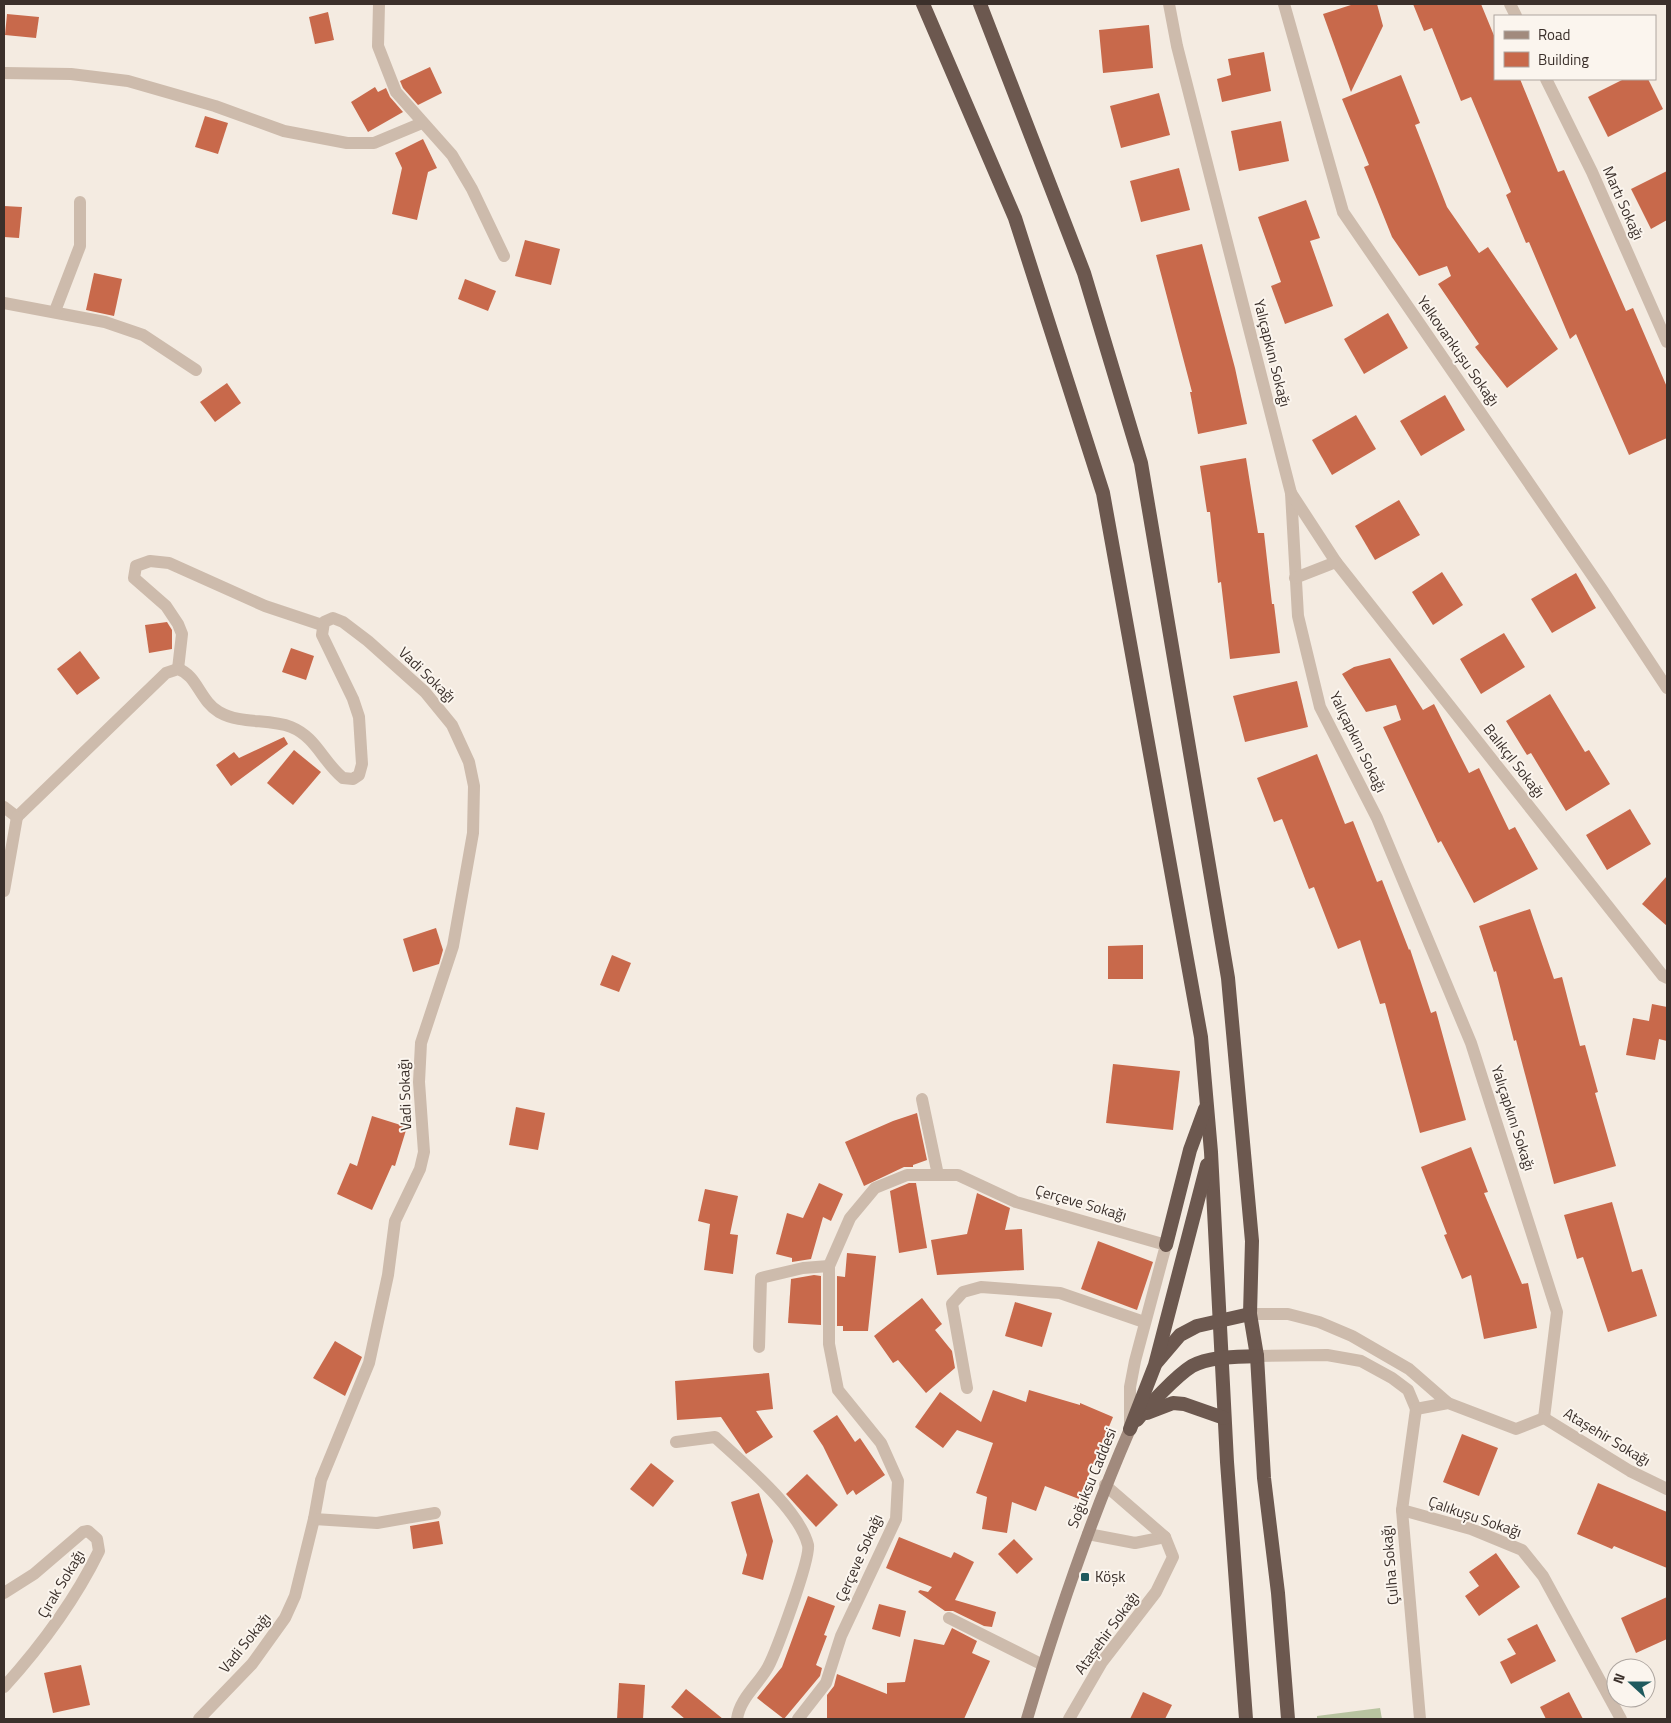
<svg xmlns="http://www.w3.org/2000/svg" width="1671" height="1723" viewBox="0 0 1671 1723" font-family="'Titillium Web',sans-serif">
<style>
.green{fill:#b8c4a0}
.building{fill:#c8694b}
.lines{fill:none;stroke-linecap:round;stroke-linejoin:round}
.minor{stroke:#cdbbac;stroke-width:12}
.secondary{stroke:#a18a7d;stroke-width:12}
.trunk{stroke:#6c584f;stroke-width:14}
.poi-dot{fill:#1f5a5e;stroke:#fbf5ee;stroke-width:2}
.labels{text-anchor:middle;stroke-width:4;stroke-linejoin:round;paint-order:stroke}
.street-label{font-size:15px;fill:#3b302b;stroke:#fbf5ee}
.poi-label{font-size:15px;fill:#3b302b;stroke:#fbf5ee;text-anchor:start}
</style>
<rect width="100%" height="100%" fill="#f4ebe1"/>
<path class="green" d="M1380 1708 1382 1719H1317V1716Z"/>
<g class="building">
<path d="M1354 4H1377L1383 26 1351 92 1323 14Z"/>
<path d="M1413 4H1481L1495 38V79H1520L1558 172 1564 170 1626 311 1633 308 1667 387V438L1629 455 1576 334 1570 339 1529 242 1526 243 1506 195 1511 192 1471 97 1461 101 1432 28 1424 31Z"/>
<path d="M328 12 334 40 315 44 309 17Z"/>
<path d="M7 14 39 17 36 38 5 35Z"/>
<path d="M1149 25 1153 68 1103 73 1099 30Z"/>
<path d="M1264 52 1271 91 1222 102 1217 79 1231 75 1228 59Z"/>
<path d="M430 67 442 93 418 105 403 88 400 81Z"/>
<path d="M1401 75 1420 123 1415 125 1447 207 1479 253 1488 247 1558 349 1507 388 1475 347 1479 344 1438 284 1451 276 1447 266 1419 276 1392 237 1364 167 1369 165 1342 99Z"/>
<path d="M1624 79H1648L1663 109 1608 137 1588 97Z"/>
<path d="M375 87 378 92 386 88 390 97 403 112 368 132 351 102Z"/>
<path d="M1159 93 1170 135 1121 148 1110 106Z"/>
<path d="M205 116 228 123 218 154 195 147Z"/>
<path d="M1281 121 1289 161 1239 171 1231 131Z"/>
<path d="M423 139 437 168 428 172 417 220 392 214 402 168 395 153Z"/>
<path d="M1179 168 1190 210 1141 222 1130 181Z"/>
<path d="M1667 171V220L1651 229 1631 189Z"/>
<path d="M1306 200 1320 238 1310 241 1333 306 1285 324 1271 286 1281 282 1258 217Z"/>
<path d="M4 206 22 207 19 238 4 237Z"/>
<path d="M525 240 560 249 551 285 515 276Z"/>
<path d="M1202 244 1235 368 1247 424 1198 434 1190 392H1192L1156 255Z"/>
<path d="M94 273 122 279 114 316 86 310Z"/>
<path d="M465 279 496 291 488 311 458 299Z"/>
<path d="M1388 313 1408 348 1364 374 1344 339Z"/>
<path d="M227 383 241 403 215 422 200 402Z"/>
<path d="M1445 395 1465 430 1421 456 1400 421Z"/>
<path d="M1356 415 1376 449 1332 475 1312 440Z"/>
<path d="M1246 458 1258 533H1264L1272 604H1274L1280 653 1230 659 1221 582 1218 583 1210 512H1207L1200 466Z"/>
<path d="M1399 500 1420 535 1375 560 1355 526Z"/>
<path d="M1442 572 1463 605 1433 625 1412 592Z"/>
<path d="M1576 573 1596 608 1552 633 1531 599Z"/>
<path d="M167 622 172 630V649L149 653 145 625Z"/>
<path d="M1504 633 1525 667 1481 694 1460 659Z"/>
<path d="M291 648 314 656 306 680 282 672Z"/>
<path d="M80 651 100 678 77 695 57 669Z"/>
<path d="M1390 658 1423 710 1434 704 1469 773 1479 768 1509 830 1515 827 1538 869 1474 903 1441 841 1438 843 1383 727 1401 720 1396 705 1366 712 1342 674 1354 667Z"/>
<path d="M1297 681 1308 727 1245 742 1233 696Z"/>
<path d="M1550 694 1585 752 1589 750 1610 784 1566 811 1531 753 1527 755 1506 721Z"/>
<path d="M284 737 288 744 231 786 216 765 234 752 239 758Z"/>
<path d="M294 750 321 772 293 805 267 783Z"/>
<path d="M1317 754 1345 824 1353 821 1377 882 1382 880 1409 950 1410 949 1431 1013 1436 1011 1466 1120 1420 1133 1385 1003 1380 1004 1360 940 1338 949 1314 887 1309 889 1282 819 1274 822 1257 778Z"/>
<path d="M1630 809 1651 844 1607 870 1586 835Z"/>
<path d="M1667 876V926L1642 904Z"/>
<path d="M1530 909 1554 979 1562 977 1580 1046 1585 1045 1598 1092 1595 1093 1616 1166 1554 1184 1516 1040 1514 1041 1496 971 1494 972 1479 926Z"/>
<path d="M436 928 443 950 439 964 413 972 403 939Z"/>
<path d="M1143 945V979H1108V946Z"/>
<path d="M612 955 631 963 619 992 600 985Z"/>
<path d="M1652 1004 1667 1007V1041L1659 1039 1655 1060 1626 1055 1633 1018 1649 1021Z"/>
<path d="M1113 1064 1180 1071 1173 1130 1106 1123Z"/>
<path d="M516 1107 545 1113 538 1150 509 1145Z"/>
<path d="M917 1113 927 1160 913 1165V1167H904L864 1186 845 1142 893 1121Z"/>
<path d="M372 1116 407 1127 395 1166 392 1165 372 1210 337 1194 350 1163 357 1166Z"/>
<path d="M1471 1147 1488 1192 1484 1193 1522 1284 1528 1283 1537 1328 1484 1339 1471 1275 1462 1279 1444 1235 1447 1234 1421 1167Z"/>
<path d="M819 1183 843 1194 831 1221 823 1217 811 1259 792 1262V1258L776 1254 787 1213 803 1218Z"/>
<path d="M909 1183H916L927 1248 899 1253 890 1191Z"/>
<path d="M705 1189 738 1196 730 1234 738 1235 733 1274 704 1270 710 1224 698 1221Z"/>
<path d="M977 1193 1010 1208 1005 1230 1022 1229 1024 1270 937 1275 931 1240 967 1234Z"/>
<path d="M1612 1202 1632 1272 1642 1269 1657 1316 1608 1332 1583 1257 1577 1259 1564 1215Z"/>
<path d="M1098 1241 1153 1262 1137 1310 1081 1289Z"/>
<path d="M847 1253 876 1256 868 1331H843V1326H837V1276L845 1277Z"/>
<path d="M814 1275 821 1276V1325L788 1323 791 1279Z"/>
<path d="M922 1298 942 1324 935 1330 952 1351 955 1368 926 1393 898 1360 893 1363 874 1336Z"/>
<path d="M1015 1302 1052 1313 1042 1347 1005 1336Z"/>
<path d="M335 1341 362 1357 345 1396 313 1378Z"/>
<path d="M769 1373 773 1409 756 1411 773 1437 746 1454 721 1417 677 1420 675 1381Z"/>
<path d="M993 1390 1026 1402 1029 1390 1080 1405V1403L1113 1417 1079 1499 1045 1486 1036 1511 1012 1502 1007 1533 982 1529 987 1497 976 1493 993 1443 957 1430 943 1448 915 1427 940 1392 981 1422Z"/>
<path d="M837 1415 855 1442 860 1438 885 1475 856 1495 853 1490 847 1495 823 1446 813 1431Z"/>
<path d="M1462 1434 1498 1448 1479 1496 1443 1482Z"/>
<path d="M651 1463 674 1481 653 1507 630 1489Z"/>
<path d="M807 1474 838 1505 816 1527 786 1494Z"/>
<path d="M1598 1483 1667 1512V1568L1614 1546 1612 1549 1577 1534Z"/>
<path d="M759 1493 773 1541 763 1580 742 1574 747 1555 731 1502Z"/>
<path d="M439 1521 443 1544 413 1549 410 1526Z"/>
<path d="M899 1537 951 1558 954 1552 974 1562 955 1600 996 1612 992 1627 984 1626 953 1611H945L918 1592 920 1590 928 1592 932 1587 886 1568Z"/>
<path d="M1014 1539 1033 1559 1017 1574 998 1554Z"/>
<path d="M1496 1553 1520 1587 1479 1616 1465 1596 1479 1586 1469 1572Z"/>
<path d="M808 1596 835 1606 824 1635 827 1636 816 1665 822 1668 820 1676 784 1719 757 1698 782 1667Z"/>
<path d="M1667 1597V1639L1636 1653 1621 1618Z"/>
<path d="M879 1604 906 1611 900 1637 872 1629Z"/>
<path d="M1537 1624 1556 1661 1511 1684 1500 1662 1516 1654 1507 1639Z"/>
<path d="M952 1628 977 1641 972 1653 990 1661 964 1719H827V1695L834 1686 837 1674 887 1694V1683L905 1682 914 1639 944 1645Z"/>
<path d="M81 1665 90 1705 53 1713 44 1673Z"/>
<path d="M619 1683 645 1685 643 1719H617Z"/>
<path d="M686 1689 723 1719H685L671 1707Z"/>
<path d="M1143 1692 1172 1705 1165 1719H1130Z"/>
<path d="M1569 1692 1583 1719H1546L1540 1707Z"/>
</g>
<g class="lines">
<g class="minor">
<path d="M379 4 378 46 396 92 452 155 472 189 504 256"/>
<path d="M1169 4 1177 46 1291 493 1298 616 1320 707 1377 818 1471 1043 1557 1312 1544 1418"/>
<path d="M1284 4 1343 212 1603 591 1667 688"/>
<path d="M1510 4 1516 16"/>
<path d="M4 73 71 74 128 81 215 106 284 131 347 143H374L422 123"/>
<path d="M1546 79 1592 172 1667 342"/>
<path d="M4 303 105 322 143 335 196 370"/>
<path d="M55 311 80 246V202"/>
<path d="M1291 493 1336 562 1663 976 1667 978"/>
<path d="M1295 578 1336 562"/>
<path d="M178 669 182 634 178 624 166 606 134 578 136 566 150 561 169 563 265 606 322 625"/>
<path d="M4 807 17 817"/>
<path d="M17 817 166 673 178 669C197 675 200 701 219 712 242 725 268 718 291 727 316 737 323 762 343 778L353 779 359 775 362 764 359 717 353 699 322 635 324 622 333 618 343 622 368 641 425 692 452 725 469 762 474 786 473 833 453 946 421 1043 419 1082 424 1152 420 1169 395 1221 388 1275 369 1363 321 1480 314 1519 295 1596 285 1618 252 1664 199 1719"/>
<path d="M4 891 17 817"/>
<path d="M922 1099 938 1175"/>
<path d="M1250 1314H1288L1319 1322 1352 1336 1409 1369 1448 1403"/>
<path d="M759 1347 761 1278 803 1268 829 1266"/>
<path d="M1257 1356 1327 1355 1361 1361 1392 1378 1408 1390 1416 1409"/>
<path d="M967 1388 952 1304 963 1292 981 1287 1060 1293 1144 1322"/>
<path d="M1416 1409 1402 1510 1420 1719"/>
<path d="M1416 1409 1448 1403 1516 1429 1544 1418 1630 1471 1667 1489"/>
<path d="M676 1442 715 1437C743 1463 799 1509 808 1545 811 1558 776 1652 768 1667 758 1685 740 1698 737 1719"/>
<path d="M1402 1510 1471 1529 1522 1550 1543 1576 1621 1719"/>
<path d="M314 1519 377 1523 435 1513"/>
<path d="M1088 1534 1135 1543 1165 1537"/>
<path d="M4 1593 34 1574 83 1532 88 1531 97 1539 99 1551C74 1602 42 1645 4 1687"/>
<path d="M949 1618 1043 1665"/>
<path d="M798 1719 826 1683 841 1636 896 1519 898 1481 881 1443 838 1390 829 1344V1266L850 1218 875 1188 907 1175H958L1016 1202 1166 1245 1135 1361 1130 1387V1427"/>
<path d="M1069 1719 1102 1662 1156 1592 1173 1557 1165 1537 1105 1485"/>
</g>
<path class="secondary" d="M1027 1719C1056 1621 1089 1523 1130 1429"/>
<g class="trunk">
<path d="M923 4 1015 218 1103 493 1201 1037 1211 1152 1227 1462 1246 1719"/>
<path d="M980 4 1084 273 1141 463 1228 978 1252 1241 1250 1314 1257 1356 1264 1478 1278 1593 1288 1719"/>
<path d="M1166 1245 1190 1150 1205 1109"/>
<path d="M1157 1362 1180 1335 1197 1326 1250 1314"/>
<path d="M1147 1413 1173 1403 1184 1404 1224 1418"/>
<path d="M1137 1420C1149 1405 1176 1376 1192 1366 1211 1356 1236 1357 1257 1356"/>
<path d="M1130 1429 1155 1365 1207 1165"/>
</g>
</g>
<rect class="poi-dot" x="1080" y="1572" width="10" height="10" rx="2.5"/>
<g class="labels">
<g class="street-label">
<text transform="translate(1623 203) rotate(66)" y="5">Martı Sokağı</text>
<text transform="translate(1458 351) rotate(55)" y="5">Yelkovankuşu Sokağı</text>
<text transform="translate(1272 353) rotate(76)" y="5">Yalıçapkını Sokağı</text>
<text transform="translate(427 675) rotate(44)" y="5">Vadi Sokağı</text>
<text transform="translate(1358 742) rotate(64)" y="5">Yalıçapkını Sokağı</text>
<text transform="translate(1514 761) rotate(52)" y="5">Balıkçıl Sokağı</text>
<text transform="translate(405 1095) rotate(-92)" y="5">Vadi Sokağı</text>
<text transform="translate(1513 1118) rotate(72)" y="5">Yalıçapkını Sokağı</text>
<text transform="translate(1081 1203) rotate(16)" y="5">Çerçeve Sokağı</text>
<text transform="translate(1607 1437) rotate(31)" y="5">Ataşehir Sokağı</text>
<text transform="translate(1092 1478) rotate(-68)" y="5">Soğuksu Caddesi</text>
<text transform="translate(1475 1517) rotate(19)" y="5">Çalıkuşu Sokağı</text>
<text transform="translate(859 1558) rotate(-66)" y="5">Çerçeve Sokağı</text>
<text transform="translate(1390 1565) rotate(-95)" y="5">Çulha Sokağı</text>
<text transform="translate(61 1584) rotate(-59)" y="5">Çırak Sokağı</text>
<text transform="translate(1107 1633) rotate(-54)" y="5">Ataşehir Sokağı</text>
<text transform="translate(245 1643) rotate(-51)" y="5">Vadi Sokağı</text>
</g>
<g class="poi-label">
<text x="1095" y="1582">Köşk</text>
</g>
</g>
<rect width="1671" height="1723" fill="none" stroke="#3b302b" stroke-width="10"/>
<rect x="1494" y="15" width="162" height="65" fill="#fbf5ee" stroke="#aea6a0"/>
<rect x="1504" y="31" width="25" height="8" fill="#a18a7d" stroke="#aea6a0"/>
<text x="1538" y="40" font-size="15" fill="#3b302b">Road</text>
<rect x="1504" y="52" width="25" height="15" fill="#c8694b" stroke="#aea6a0"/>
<text x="1538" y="65" font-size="15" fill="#3b302b">Building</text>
<g transform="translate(1631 1683) rotate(291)"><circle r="24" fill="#fbf5ee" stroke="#aea6a0"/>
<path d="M0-4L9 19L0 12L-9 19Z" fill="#1f5a5e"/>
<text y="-8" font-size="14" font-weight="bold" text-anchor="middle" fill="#3b302b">N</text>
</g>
</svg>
